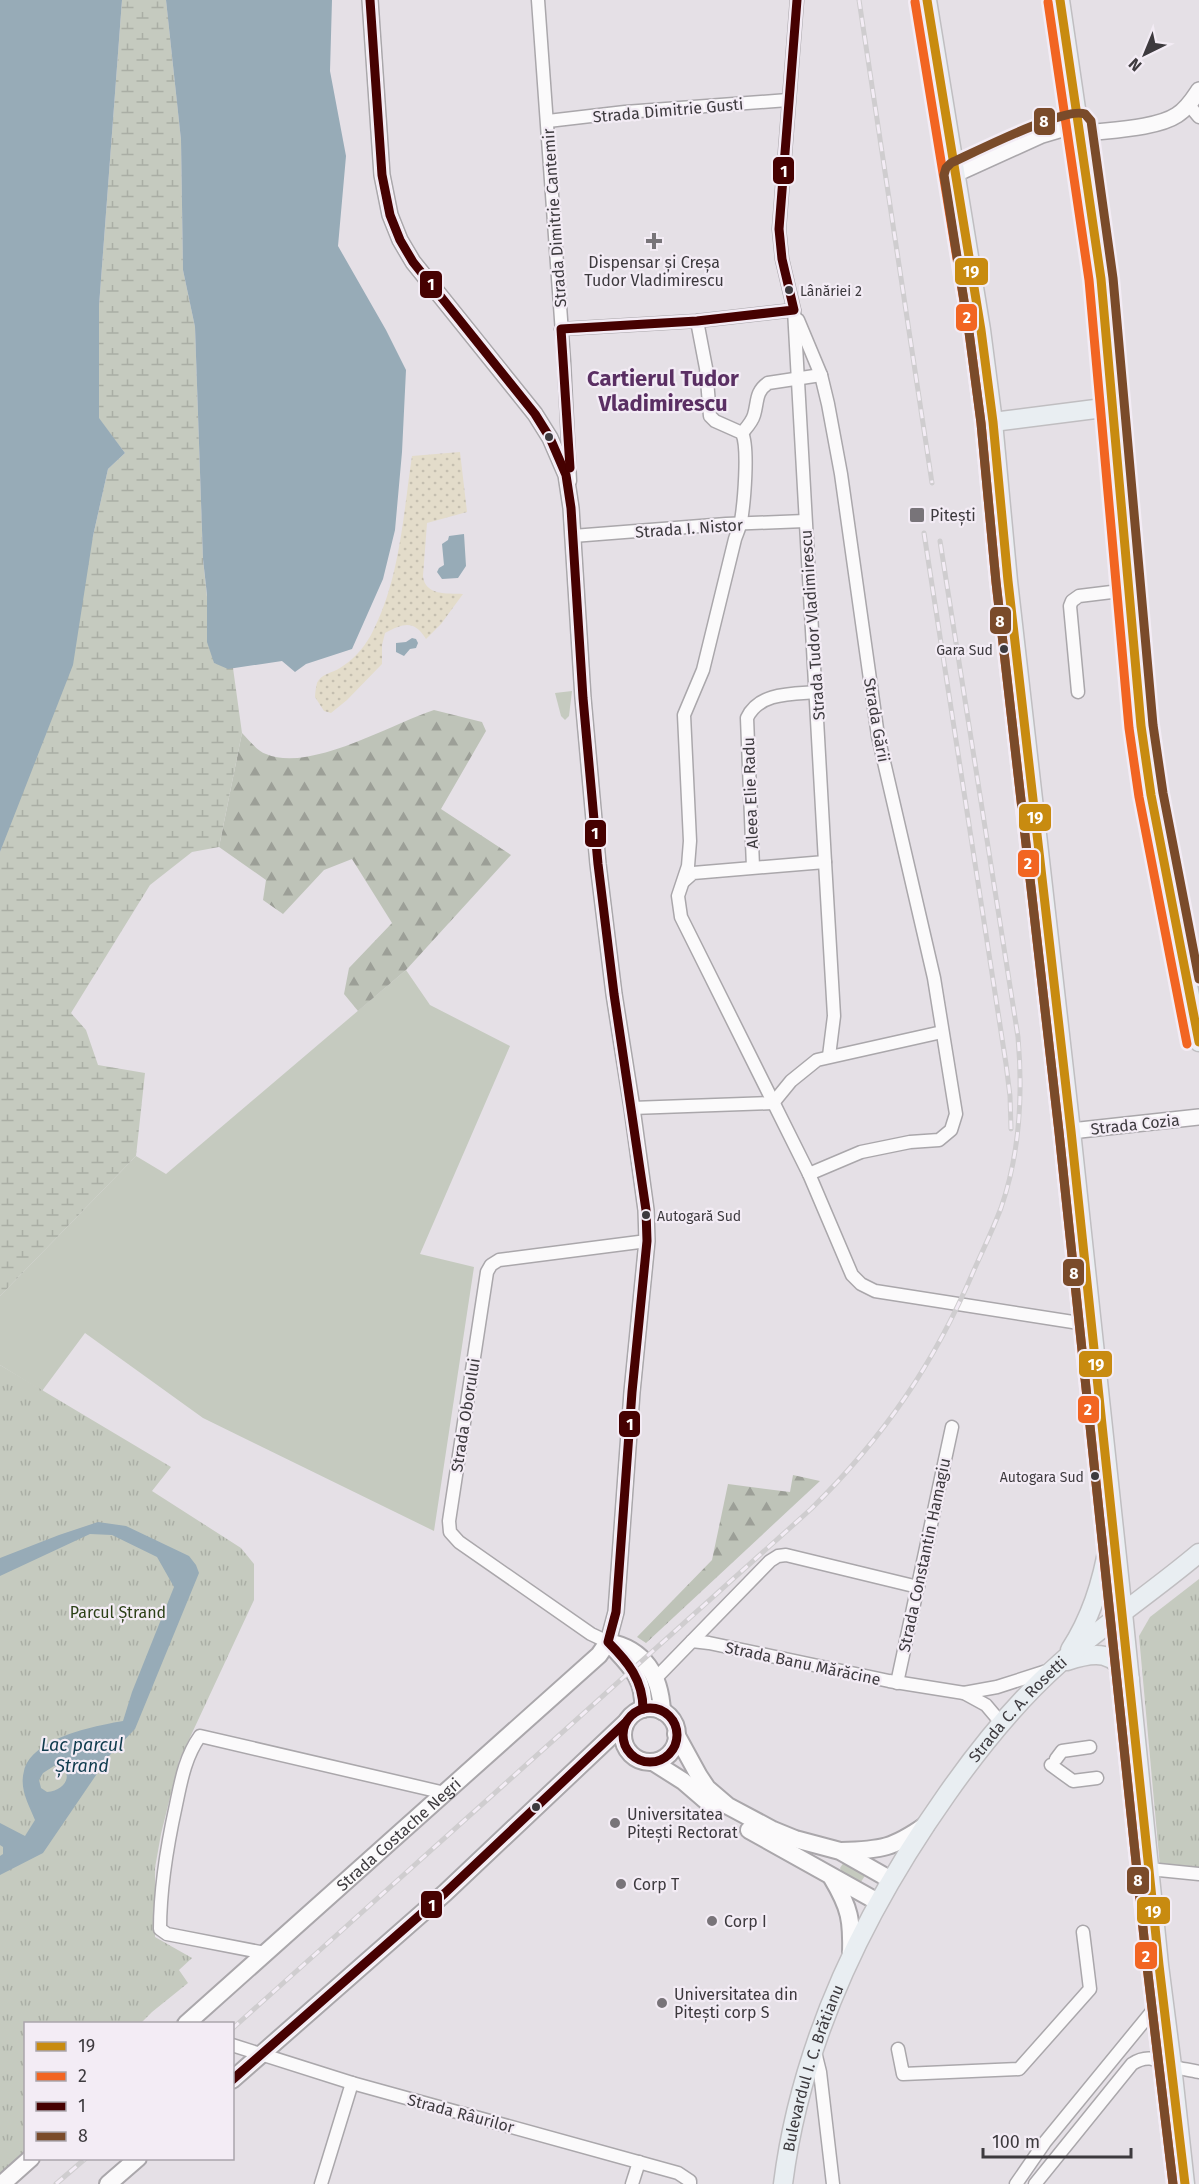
<svg xmlns="http://www.w3.org/2000/svg" width="1199" height="2184" viewBox="0 0 1199 2184" font-family="'Fira Sans',sans-serif">
<style>
.green{fill:#c5cabf}
.forest{fill:url(#forest-firs)}
.wetland{fill:url(#wetland-marsh)}
.sand{fill:url(#sand-dots)}
.park{fill:url(#park-tufts)}
.water{fill:#97abb7;fill-rule:evenodd}
.lines{fill:none;stroke-linecap:round;stroke-linejoin:round}
.minor-casing{stroke:#aaa7ab;stroke-width:15}
.tertiary-casing{stroke:#aaa7ab;stroke-width:18}
.secondary-casing{stroke:#aaa7ab;stroke-width:20}
.primary-casing{stroke:#c0bec1;stroke-width:21}
.minor{stroke:#fbfafb;stroke-width:12}
.tertiary{stroke:#fbfafb;stroke-width:15}
.secondary{stroke:#fbfafb;stroke-width:16}
.primary{stroke:#e9eef2;stroke-width:18}
.rail-casing{stroke:#cfcdcf;stroke-width:5}
.rail{stroke:#f3ecf5;stroke-width:3;stroke-dasharray:9;stroke-linecap:butt}
.bus-1-casing{stroke:#f3ecf5;stroke-width:14}
.bus-2-casing{stroke:#f3ecf5;stroke-width:14}
.bus-3-casing{stroke:#f3ecf5;stroke-width:14}
.bus-4-casing{stroke:#f3ecf5;stroke-width:14}
.bus-1{stroke:#c88b10;stroke-width:9}
.bus-2{stroke:#f26522;stroke-width:9}
.bus-3{stroke:#460101;stroke-width:9}
.bus-4{stroke:#7a4b2a;stroke-width:9}
.poi-dot{fill:#787479;stroke:#f3ecf5;stroke-width:2}
.bus-dot{fill:#3d3a3e;stroke:#f3ecf5;stroke-width:2}
.labels{text-anchor:middle;stroke-width:4.5;stroke-linejoin:round;paint-order:stroke}
.bus-label{font-size:14px;fill:#3d3a3e;stroke:#f3ecf5;text-anchor:start}
.street-label{font-size:16px;fill:#3d3a3e;stroke:#f3ecf5}
.poi-label{font-size:16px;fill:#3d3a3e;stroke:#f3ecf5;text-anchor:start}
.park-label{font-size:16px;fill:#2c4117;stroke:#f3ecf5}
.water-label{font-size:18px;font-style:italic;fill:#103c4e;stroke:#f3ecf5}
.district-label{font-size:22px;font-weight:bold;fill:#5a2f63;stroke:#f3ecf5}
.line-badge{stroke:#f3ecf5;stroke-width:2}
.badge-label{font-size:16px;text-anchor:middle;font-weight:bold;fill:#fff}
</style>
<defs>
<pattern id="forest-firs" width="22" height="20" patternUnits="userSpaceOnUse" patternTransform="scale(1.5)"><rect width="22" height="20" fill="#bec3b8"/><path d="M5 1l3.5 6h-7zM16 11l3.5 6h-7z" fill="#9c9f97"/></pattern>
<pattern id="wetland-marsh" width="20" height="14" patternUnits="userSpaceOnUse" patternTransform="scale(1.5)"><rect width="20" height="14" fill="#c5cabf"/><path d="M1 5h8M5 5V1M11 12h8M15 12V8" fill="none" stroke="#aaaea5"/></pattern>
<pattern id="sand-dots" width="8" height="8" patternUnits="userSpaceOnUse" patternTransform="scale(1.5)"><rect width="8" height="8" fill="#e3dcca"/><path d="M2 2h.1M6 6h.1" fill="none" stroke="#c4beaf" stroke-width="1.8" stroke-linecap="round"/></pattern>
<pattern id="park-tufts" width="24" height="20" patternUnits="userSpaceOnUse" patternTransform="scale(1.5)"><rect width="24" height="20" fill="#c5cabf"/><path d="M3 7l-1-3M5 7V3M7 7l1-3M15 17l-1-3M17 17v-4M19 17l1-3" fill="none" stroke="#aaaea5"/></pattern>
</defs>
<rect width="100%" height="100%" fill="#e5e0e6"/>
<g class="green">
<path d="M572 691 569 716 565 720 561 716 555 693Z"/>
<path d="M406 970 430 1005 510 1046 420 1254 474 1267 434 1531 203 1418 85 1333 42 1391 0 1365V1296L136 1156 166 1174Z"/>
<path d="M844 1862 868 1871 859 1885 843 1875 840 1868Z"/>
</g>
<g class="forest">
<path d="M434 710 482 722 486 731 441 809 511 855 406 970 358 1011 344 994 349 968 392 923 352 859 324 870 283 914 263 900 266 880 219 847 242 733C249 740 257 751 266 754 309 773 391 724 434 710Z"/>
<path d="M793 1475 820 1481 646 1643 637 1637 712 1560 728 1484 790 1492Z"/>
</g>
<path class="wetland" d="M122 0H166L181 140 183 270 195 327 203 559 214 663 233 668 242 733 219 847 192 852 150 885 71 1013 86 1030 98 1065 145 1073 136 1156 0 1296V852L93 536 108 469 125 453 99 419V306Z"/>
<path class="sand" d="M460 452 467 512 427 523 423 576C425 596 447 593 463 594L441 624 426 639C414 620 404 623 385 633L382 645V664L347 700 331 713 324 711 315 697C315 693 316 687 317 683 321 674 332 673 340 668 353 660 363 649 371 635 400 580 403 516 412 456Z"/>
<g class="park">
<path d="M0 1365 171 1467 152 1491 241 1548 254 1564V1600L179 1761 161 1834 155 1868V1937L192 1958 179 1970 188 1983 152 2012 141 2023 26 2024 25 2156 0 2178Z"/>
<path d="M1199 1579V1869L1160 1867 1139 1636 1150 1617Z"/>
</g>
<g class="water">
<path d="M0 0H122L99 306V418L125 453 108 469 93 536 73 665 0 852Z"/>
<path d="M166 0H332L330 71 346 156 338 246 386 330 406 370 402 452 395 530 383 579 352 649 306 664 295 672 282 661 228 669 214 663 207 642V595L203 559 195 327 183 270 181 140Z"/>
<path d="M464 534 466 566 458 578 442 579 437 572 439 568 444 565 442 544 448 540 449 536Z"/>
<path d="M412 638 416 639 418 643 416 648 410 649 404 656 396 652V643L406 642Z"/>
<path d="M98 1522 126 1526 189 1556 196 1565 199 1573 135 1729 109 1756 43 1853 0 1875V1856L3 1854V1847L0 1845V1823L25 1836 35 1820C29 1805 19 1789 24 1771 32 1738 94 1726 123 1721L132 1692 174 1587 157 1557 112 1535 90 1534 0 1576V1558L59 1535ZM54 1766C76 1769 67 1791 47 1792L41 1788 39 1780 43 1773Z"/>
</g>
<g class="lines">
<defs>
<g id="minor">
<path d="M538 0 564 361 570 481"/>
<path d="M1189 105 1199 117"/>
<path d="M548 121 625 112 788 100"/>
<path d="M798 320 821 375 828 404 841 474 878 736 934 978 956 1114 951 1130 939 1140 910 1142 861 1152 809 1174"/>
<path d="M697 321 706 368 710 416 715 421 742 433C749 448 744 503 741 521 740 527 737 533 735 539L703 670 684 715 690 841 688 866 678 896 681 917 809 1174 852 1275 861 1284 875 1291 1092 1325"/>
<path d="M561 329 697 321 794 310"/>
<path d="M742 433C747 427 752 422 754 415 758 402 755 392 768 383L821 375"/>
<path d="M573 536 726 524 805 521"/>
<path d="M1078 692 1070 606 1072 601 1079 596 1128 590"/>
<path d="M825 862 834 1016 829 1056"/>
<path d="M753 867 747 718C759 692 792 694 817 692"/>
<path d="M684 881 693 873 825 862 794 310 782 259 779 229 797 0"/>
<path d="M632 1108 773 1103 791 1081 817 1060 942 1032"/>
<path d="M692 1641 770 1561 778 1556 786 1555 918 1587"/>
<path d="M608 1642 591 1634 459 1542 450 1532 449 1521 487 1272 491 1265 499 1260 647 1241"/>
<path d="M656 1678 692 1641 709 1643 889 1681 964 1693 986 1705 1002 1724"/>
<path d="M897 1683 952 1427"/>
<path d="M964 1693 997 1687 1050 1670"/>
<path d="M1056 1759 1062 1751 1090 1747"/>
<path d="M1051 1765 1073 1781 1097 1778"/>
<path d="M1149 1869 1199 1874"/>
<path d="M265 1953 167 1934 160 1929C160 1887 167 1846 176 1805 181 1781 185 1757 200 1736L445 1793"/>
<path d="M232 2045 352 2083 678 2173 690 2181V2184"/>
<path d="M898 2049 903 2074 1019 2069 1090 1989 1083 1932"/>
<path d="M815 2052 820 2072 833 2184"/>
<path d="M321 2184 352 2083"/>
<path d="M632 2184 639 2162"/>
<path d="M1016 2184 1045 2142 1163 1998"/>
<path d="M1035 2184 1132 2064C1149 2053 1158 2061 1174 2067 1182 2069 1191 2070 1199 2072"/>
</g>
<g id="tertiary">
<path d="M370 0 382 175 390 215 400 240 413 262 535 414 550 438 566 475 571 508 583 698 598 864 614 994 632 1108 646 1210 647 1241 632 1392 616 1612 608 1642"/>
<path d="M1080 134C1106 130 1156 129 1177 115 1187 109 1193 99 1199 90"/>
<path d="M956 174 1042 135 1079 124"/>
<path d="M1071 1131 1199 1117"/>
</g>
<g id="secondary">
<path d="M608 1642C645 1649 660 1676 662 1711"/>
<path d="M609 1643C628 1664 645 1677 643 1709"/>
<circle cx="650" cy="1735" r="27"/>
<path d="M676 1734 699 1776 707 1788 728 1806 773 1830 795 1839 840 1851 891 1880"/>
<path d="M653 1762 683 1781 712 1806"/>
<path d="M749 1830 878 1902"/>
<path d="M841 1851C882 1850 893 1848 926 1825"/>
<path d="M832 1878C850 1908 852 1920 851 1955"/>
<path id="s1" d="M186 2024 599 1655 608 1642"/>
<path d="M232 2080 445 1893 625 1723"/>
<path d="M2 2184 31 2158"/>
<path d="M108 2184 138 2158"/>
</g>
<g id="primary">
<path d="M927 0 981 330 993 422 1008 581 1071 1131 1123 1613 1159 1965 1172 2066 1185 2184"/>
<path d="M1060 0 1101 279 1128 590 1141 726 1151 795 1199 1042"/>
<path d="M993 422 1111 407"/>
<path d="M1070 1650C1091 1618 1103 1579 1109 1541"/>
<path d="M1067 1661C1097 1651 1113 1651 1130 1679"/>
<path id="s2" d="M783 2184C801 2041 865 1910 947 1794 980 1747 1017 1701 1060 1663 1104 1624 1154 1591 1199 1553"/>
</g>
</defs>
<use href="#minor" class="minor-casing"/>
<use href="#tertiary" class="tertiary-casing"/>
<use href="#secondary" class="secondary-casing"/>
<use href="#primary" class="primary-casing"/>
<use href="#minor" class="minor"/>
<use href="#tertiary" class="tertiary"/>
<use href="#secondary" class="secondary"/>
<use href="#primary" class="primary"/>
<defs>
<g id="rail">
<path d="M859 0 932 483"/>
<path d="M924 533 1006 1064 1010 1096 1011 1129"/>
<path d="M232 2029 811 1509C884 1437 934 1364 974 1270 983 1250 993 1229 1001 1208 1020 1153 1023 1094 1018 1037L940 541"/>
<path d="M56 2184 86 2158"/>
</g>
</defs>
<use href="#rail" class="rail-casing"/>
<use href="#rail" class="rail"/>
<defs>
<g id="bus-1">
<path d="M927 0 981 330 993 422 1008 581 1071 1131 1159 1965 1185 2184"/>
<path d="M1060 0 1101 279 1141 726 1151 795 1199 1042"/>
</g>
<g id="bus-2">
<path d="M915 2 969 332 981 423 996 582 1059 1132 1147 1966 1173 2184"/>
<path d="M1048 2 1089 280 1129 728 1139 797 1187 1044"/>
</g>
<g id="bus-3">
<path d="M370 0 382 175 390 215 400 240 413 262 535 414 550 438 566 475 571 508 583 698 598 864 614 994 646 1210 647 1241 632 1392 616 1612 608 1642C628 1662 643 1680 643 1709"/>
<path d="M570 468 561 329 697 321 794 310 782 259 779 229 797 0"/>
<circle cx="650" cy="1735" r="27"/>
<path d="M232 2080 445 1893 625 1723"/>
</g>
<path id="bus-4" d="M1173 2184 1147 1966 1059 1132 996 582 981 423 969 332 944 175 946 168 951 163C975 152 1065 106 1085 114L1091 121 1113 278 1153 725 1163 793 1199 979"/>
</defs>
<use href="#bus-1" class="bus-1-casing"/>
<use href="#bus-2" class="bus-2-casing"/>
<use href="#bus-3" class="bus-3-casing"/>
<use href="#bus-4" class="bus-4-casing"/>
<use href="#bus-1" class="bus-1"/>
<use href="#bus-2" class="bus-2"/>
<use href="#bus-3" class="bus-3"/>
<use href="#bus-4" class="bus-4"/>
</g>
<g class="poi-dot">
<path d="M651 232h6v6h6v6h-6v6h-6v-6h-6v-6h6z"/>
<rect x="909" y="507" width="16" height="16" rx="3"/>
<circle cx="615" cy="1823" r="6"/>
<circle cx="621" cy="1884" r="6"/>
<circle cx="712" cy="1921" r="6"/>
<circle cx="662" cy="2003" r="6"/>
</g>
<g class="bus-dot">
<circle cx="789" cy="290" r="5"/>
<circle cx="549" cy="437" r="5"/>
<circle cx="1004" cy="649" r="5"/>
<circle cx="646" cy="1215" r="5"/>
<circle cx="1095" cy="1476" r="5"/>
<circle cx="536" cy="1807" r="5"/>
</g>
<g class="labels">
<g class="bus-label">
<text x="800" y="296">Lânăriei 2</text>
<text x="993" y="655" text-anchor="end">Gara Sud</text>
<text x="657" y="1221">Autogară Sud</text>
<text x="1084" y="1482" text-anchor="end">Autogara Sud</text>
</g>
<g class="street-label">
<text transform="translate(668 110) rotate(-5)" y="6">Strada Dimitrie Gusti</text>
<text transform="translate(554 218) rotate(-94)" y="6">Strada Dimitrie Cantemir</text>
<text transform="translate(689 528) rotate(-4)" y="6">Strada I. Nistor</text>
<text transform="translate(812 625) rotate(-94)" y="6">Strada Tudor Vladimirescu</text>
<text transform="translate(877 720) rotate(80)" y="6">Strada Gării</text>
<text transform="translate(750 793) rotate(-92)" y="6">Aleea Elie Radu</text>
<text transform="translate(1135 1124) rotate(-6)" y="6">Strada Cozia</text>
<text transform="translate(465 1415) rotate(-81)" y="6">Strada Oborului</text>
<text transform="translate(924 1555) rotate(-78)" y="6">Strada Constantin Hamagiu</text>
<text transform="translate(803 1663) rotate(12)" y="6">Strada Banu Mărăcine</text>
<text dy="6" stroke="none"><textPath href="#s2" startOffset="538">Strada C. A. Rosetti</textPath></text>
<text dy="6" stroke="none"><textPath href="#s1" startOffset="285">Strada Costache Negri</textPath></text>
<text dy="6" stroke="none"><textPath href="#s2" startOffset="120">Bulevardul I. C. Brătianu</textPath></text>
<text transform="translate(461 2113) rotate(15)" y="6">Strada Râurilor</text>
</g>
<g class="poi-label">
<text x="654" y="268" text-anchor="middle">Dispensar și Creșa<tspan x="654" dy="18">Tudor Vladimirescu</tspan></text>
<text x="930" y="521">Pitești</text>
<text x="627" y="1820">Universitatea<tspan x="627" dy="18">Pitești Rectorat</tspan></text>
<text x="633" y="1890">Corp T</text>
<text x="724" y="1927">Corp I</text>
<text x="674" y="2000">Universitatea din<tspan x="674" dy="18">Pitești corp S</tspan></text>
</g>
<g class="park-label">
<text x="118" y="1618">Parcul Ștrand</text>
</g>
<g class="water-label">
<text x="82" y="1751">Lac parcul<tspan x="82" dy="21">Ștrand</tspan></text>
</g>
<g class="district-label">
<text x="663" y="386">Cartierul Tudor<tspan x="663" dy="25">Vladimirescu</tspan></text>
</g>
</g>
<g class="line-badge">
<rect x="1033" y="107" width="23" height="29" rx="6" fill="#7a4b2a"/>
<rect x="772" y="156" width="23" height="29" rx="6" fill="#460101"/>
<rect x="954" y="257" width="35" height="29" rx="6" fill="#c88b10"/>
<rect x="419" y="270" width="24" height="29" rx="6" fill="#460101"/>
<rect x="955" y="303" width="23" height="29" rx="6" fill="#f26522"/>
<rect x="989" y="606" width="23" height="29" rx="6" fill="#7a4b2a"/>
<rect x="1018" y="803" width="34" height="29" rx="6" fill="#c88b10"/>
<rect x="584" y="819" width="23" height="29" rx="6" fill="#460101"/>
<rect x="1017" y="849" width="23" height="29" rx="6" fill="#f26522"/>
<rect x="1062" y="1258" width="23" height="29" rx="6" fill="#7a4b2a"/>
<rect x="1078" y="1350" width="35" height="28" rx="6" fill="#c88b10"/>
<rect x="1077" y="1395" width="23" height="29" rx="6" fill="#f26522"/>
<rect x="618" y="1410" width="23" height="28" rx="6" fill="#460101"/>
<rect x="1126" y="1866" width="24" height="29" rx="6" fill="#7a4b2a"/>
<rect x="420" y="1890" width="23" height="29" rx="6" fill="#460101"/>
<rect x="1136" y="1896" width="35" height="29" rx="6" fill="#c88b10"/>
<rect x="1134" y="1941" width="24" height="29" rx="6" fill="#f26522"/>
</g>
<g class="badge-label">
<text x="1044" y="127">8</text>
<text x="784" y="177">1</text>
<text x="971" y="277">19</text>
<text x="431" y="290">1</text>
<text x="967" y="323">2</text>
<text x="1000" y="627">8</text>
<text x="1035" y="823">19</text>
<text x="595" y="839">1</text>
<text x="1028" y="869">2</text>
<text x="1074" y="1279">8</text>
<text x="1096" y="1370">19</text>
<text x="1088" y="1415">2</text>
<text x="630" y="1430">1</text>
<text x="1138" y="1886">8</text>
<text x="432" y="1911">1</text>
<text x="1153" y="1917">19</text>
<text x="1146" y="1962">2</text>
</g>
<rect x="24" y="2022" width="210" height="138" fill="#f3ecf5" stroke="#aaa5ac" stroke-width="1.5"/>
<rect x="36" y="2042" width="30" height="9" fill="#c88b10" stroke="#aaa5ac" stroke-width="1.5"/>
<text x="78" y="2052" font-size="18" fill="#3d3a3e">19</text>
<rect x="36" y="2072" width="30" height="9" fill="#f26522" stroke="#aaa5ac" stroke-width="1.5"/>
<text x="78" y="2082" font-size="18" fill="#3d3a3e">2</text>
<rect x="36" y="2102" width="30" height="9" fill="#460101" stroke="#aaa5ac" stroke-width="1.5"/>
<text x="78" y="2112" font-size="18" fill="#3d3a3e">1</text>
<rect x="36" y="2132" width="30" height="9" fill="#7a4b2a" stroke="#aaa5ac" stroke-width="1.5"/>
<text x="78" y="2142" font-size="18" fill="#3d3a3e">8</text>
<g transform="translate(1145 54) rotate(223)" stroke="#f3ecf5" stroke-width="4.5" paint-order="stroke">
<path d="M0-4.5L10 22L0 15L-10 22Z" fill="#3d3a3e"/>
<text y="-9" font-size="16" font-weight="bold" text-anchor="middle" fill="#3d3a3e">N</text>
</g>
<path d="M983 2148v9h148v-9" fill="none" stroke="#3d3a3e" stroke-width="3"/>
<text x="992" y="2148" font-size="18" fill="#3d3a3e" stroke="#f3ecf5" stroke-width="4.5" paint-order="stroke">100 m</text>
</svg>
